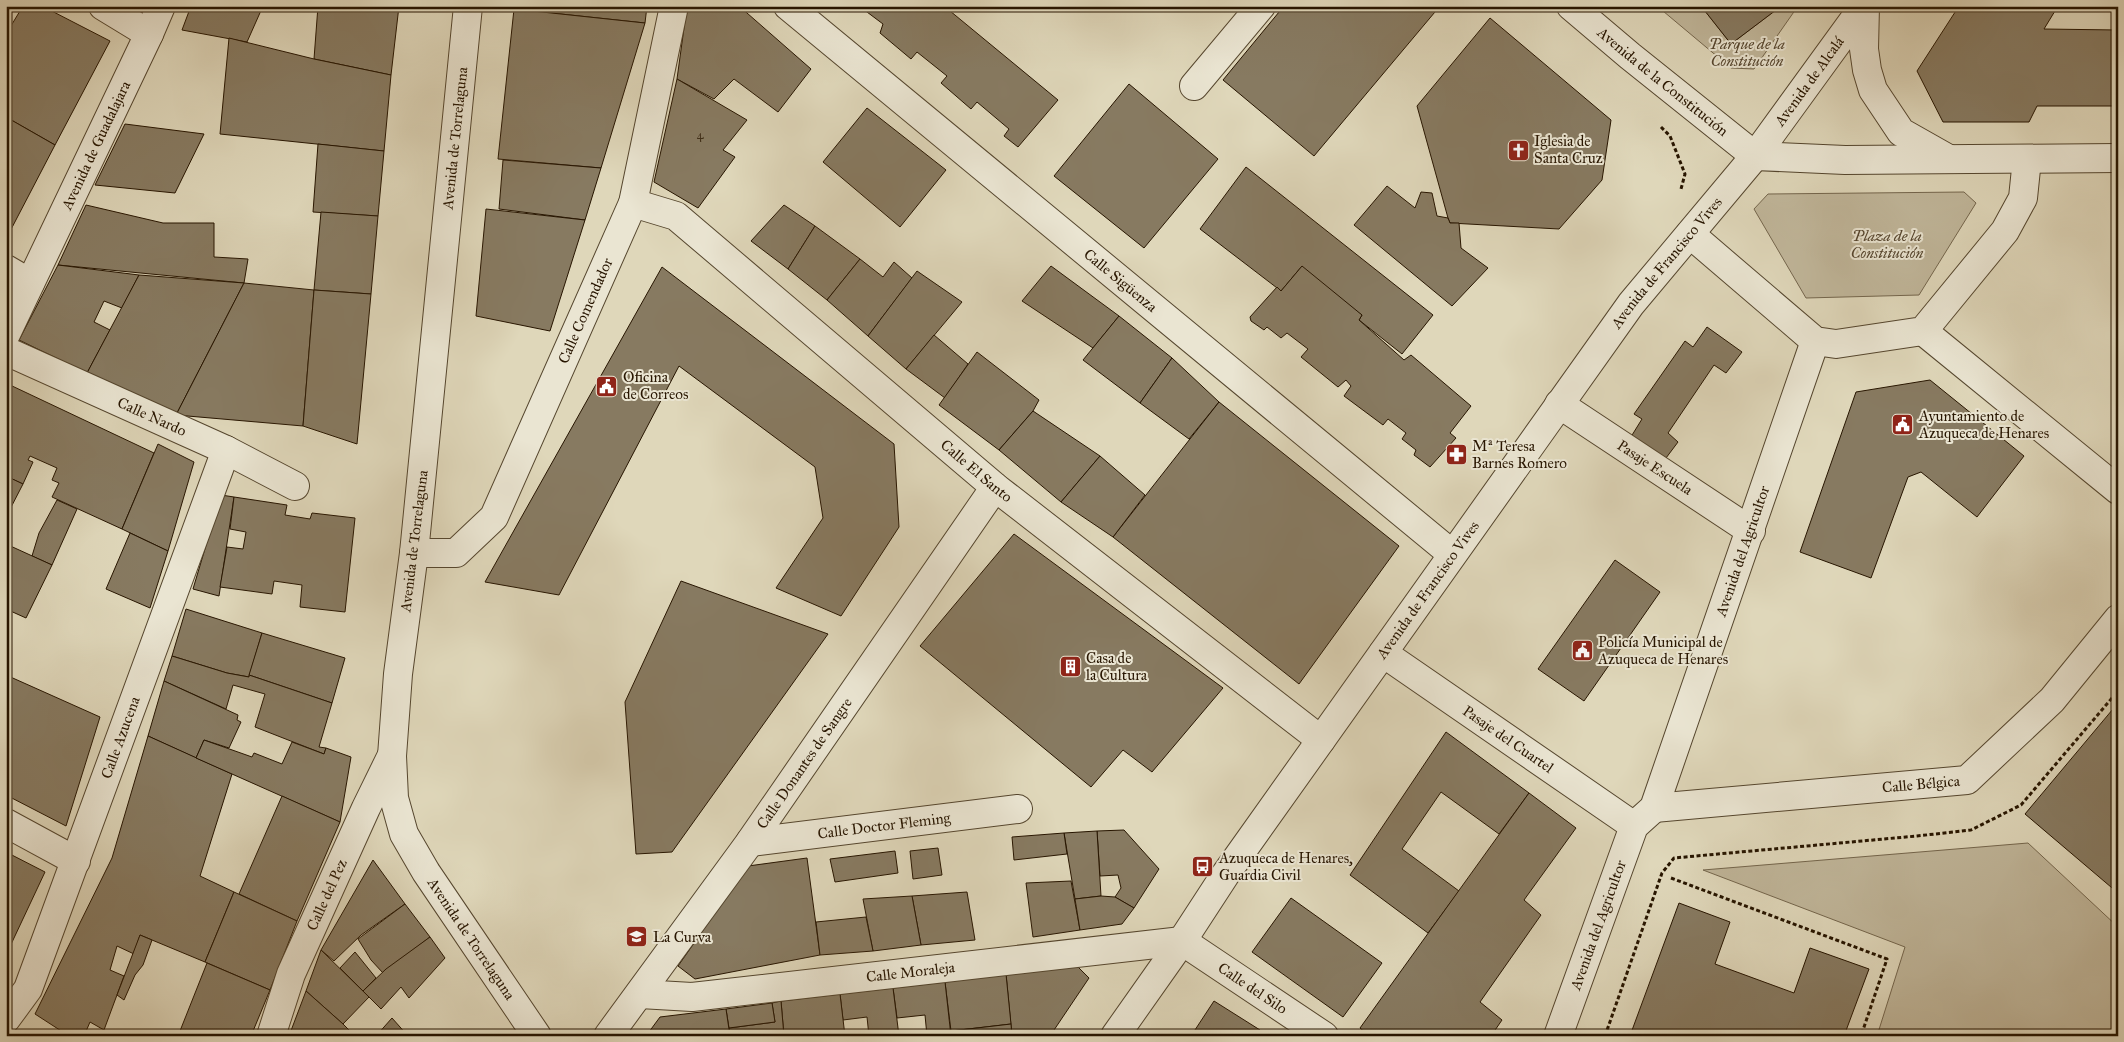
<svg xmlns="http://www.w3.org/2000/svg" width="2124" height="1042" viewBox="0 0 2124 1042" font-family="'IM FELL Great Primer',serif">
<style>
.green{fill:#c0b69a;stroke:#74664d}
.building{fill:#877a61;stroke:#271500}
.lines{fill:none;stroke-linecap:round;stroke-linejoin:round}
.minor-casing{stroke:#55462e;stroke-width:30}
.path{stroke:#271500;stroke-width:3;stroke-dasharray:4 2.5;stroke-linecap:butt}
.minor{stroke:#eae5d2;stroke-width:28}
.labels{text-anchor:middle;stroke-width:4;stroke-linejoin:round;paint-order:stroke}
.number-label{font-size:12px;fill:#3f2e18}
.park-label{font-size:15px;font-style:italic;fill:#55452e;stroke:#eae5d2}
.street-label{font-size:15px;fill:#271500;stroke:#eae5d2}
.poi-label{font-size:15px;fill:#271500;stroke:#eae5d2;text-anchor:start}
</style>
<rect width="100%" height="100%" fill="#dfd7ba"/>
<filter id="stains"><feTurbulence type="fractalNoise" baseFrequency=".004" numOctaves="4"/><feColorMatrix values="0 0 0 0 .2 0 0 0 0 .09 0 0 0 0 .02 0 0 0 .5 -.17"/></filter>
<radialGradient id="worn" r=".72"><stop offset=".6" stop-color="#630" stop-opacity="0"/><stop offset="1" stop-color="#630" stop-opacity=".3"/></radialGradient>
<g class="green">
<path d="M1657 6H1701L1731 44 1776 10 1773 6H1798L1754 69 1731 68Z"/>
<path d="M1964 192 1976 203 1919 295 1806 298 1754 209 1768 194Z"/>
<path d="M2028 843 2118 927V1036H1877L1905 947 1703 870Z"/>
</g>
<g class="building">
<path d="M23 6H42L110 41 55 145 6 117V34Z"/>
<path d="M191 6H263L247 42 182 30Z"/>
<path d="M318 6H399L391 75 314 59Z"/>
<path d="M514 6H647L645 23 514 9Z"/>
<path d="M687 6H739L811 69 778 112 734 79 714 99 677 79Z"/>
<path d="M859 6H944L1058 100 1018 147 1004 136 1009 129 977 102 971 109 941 83 947 76 917 52 911 59 880 33 883 24Z"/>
<path d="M1284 6H1440L1314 156 1223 80Z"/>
<path d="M1701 6H1773L1776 10 1731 44Z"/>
<path d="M1959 6H2058L2044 29 2118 30V106H2037L2029 122H1943L1917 71Z"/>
<path d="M514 9 645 23 601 168 498 159Z"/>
<path d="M1490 18 1611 120 1602 180 1559 229 1450 223 1448 218 1417 106Z"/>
<path d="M229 38 314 59 391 75 384 151 220 134Z"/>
<path d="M677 79 747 120 723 150 735 157 698 208 654 182Z"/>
<path d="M1129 84 1218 159 1144 248 1054 176Z"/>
<path d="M867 108 946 170 900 227 823 162Z"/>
<path d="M6 117 55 145 6 239Z"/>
<path d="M125 124 204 134 175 193 95 185Z"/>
<path d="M318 144 384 151 378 216 313 212Z"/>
<path d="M503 160 601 168 585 220 499 209Z"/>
<path d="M1246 167 1433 315 1402 354 1359 320 1362 315 1304 280 1302 266 1281 291 1200 229Z"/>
<path d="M1387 186 1415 208 1421 192 1432 193 1437 216 1448 218 1450 223H1459L1461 248 1488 268 1452 306 1354 225Z"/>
<path d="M86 205 163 223H214V257L248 259 244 283 58 265Z"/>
<path d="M784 205 815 226 788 269 751 241Z"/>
<path d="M486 209 585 220 550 331 476 316Z"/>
<path d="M321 212 378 216 371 294 314 290Z"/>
<path d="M815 226 860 259 827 300 788 269Z"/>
<path d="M860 259 883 277 894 262 912 278 868 336 827 300Z"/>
<path d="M58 265 139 275 122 308 104 301 94 322 110 330 87 373 19 340Z"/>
<path d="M1051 266 1119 316 1093 348 1022 301Z"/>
<path d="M1302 266 1362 315 1359 320 1404 360 1411 355 1471 406 1450 433 1456 438 1430 467 1414 455 1416 450 1402 439 1406 433 1388 419 1383 425 1344 396 1351 386 1346 380 1338 387 1301 357 1308 349 1287 333 1281 338 1267 327 1264 330 1251 321 1250 317 1277 287 1281 291Z"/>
<path d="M662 267 894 444 899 527 841 616 776 588 823 518 815 467 679 366 559 595 485 582Z"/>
<path d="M917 271 962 302 906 369 868 336Z"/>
<path d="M139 275 244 283 176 415 87 373Z"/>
<path d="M244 283 314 290 303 426 176 415Z"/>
<path d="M314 290 371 294 357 444 303 426Z"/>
<path d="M1119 316 1172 358 1140 403 1083 360Z"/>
<path d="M1707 327 1742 352 1726 373 1714 365 1668 433 1678 442 1663 462 1629 440 1642 419 1634 414 1685 341 1693 347Z"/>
<path d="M934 335 968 364 945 398 906 369Z"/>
<path d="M977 352 1039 400 1033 411 999 450 939 405Z"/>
<path d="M1172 358 1219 402 1189 439 1140 403Z"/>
<path d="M1930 380 2024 456 1977 517 1921 472 1908 477 1871 578 1800 552 1856 392Z"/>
<path d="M10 385 154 453 122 529 52 497 59 483 52 480 57 468 30 456 28 460 33 462 23 484 6 476V392Z"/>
<path d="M1219 402 1399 546 1299 684 1113 537Z"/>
<path d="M1033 411 1100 456 1061 502 999 450Z"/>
<path d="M158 444 194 462 168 551 122 529Z"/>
<path d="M1100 456 1145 495 1113 537 1061 502Z"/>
<path d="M6 476 23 484 6 517Z"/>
<path d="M221 495 234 497 219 596 193 589Z"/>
<path d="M234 497 287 505 285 515 310 519 312 513 355 518 345 612 300 607 302 585 274 581 272 594 220 587 227 547 243 549 246 532 230 529Z"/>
<path d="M57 500 77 509 52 565 32 556 39 533Z"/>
<path d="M130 533 168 551 150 608 106 589Z"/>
<path d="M1014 534 1223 688 1152 772 1123 750 1091 787 920 646Z"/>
<path d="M6 544 52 565 26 618 6 609Z"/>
<path d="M1615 560 1660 592 1584 701 1538 669Z"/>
<path d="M681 581 828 634 672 852 636 854 625 702Z"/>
<path d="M186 609 262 633 249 677 227 673 172 656Z"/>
<path d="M262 633 345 658 332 703 249 675Z"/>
<path d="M172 656 227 673 249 677V675L332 703 319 747 326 748 324 754 255 727 265 694 233 685 226 709 164 681Z"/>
<path d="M6 675 100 717 66 826 6 795Z"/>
<path d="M164 681 238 715 237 720 241 722 229 748 204 740 196 758 148 736Z"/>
<path d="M2118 703V893L2025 814Z"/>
<path d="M1446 732 1529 793 1499 834 1441 792 1402 849 1459 891 1428 933 1350 875Z"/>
<path d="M148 736 232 774 200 876 234 892 205 962 140 935 134 954 117 946 110 970 124 976 104 1030 90 1022 84 1036H69L35 1014 112 858Z"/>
<path d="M204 740 252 757 254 753 282 764 292 742 324 754 326 748 351 757 340 822 196 758Z"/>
<path d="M1529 793 1576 828 1524 900 1541 915 1480 1002 1502 1020 1491 1036H1369L1360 1028Z"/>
<path d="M282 796 340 822 297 921 239 894Z"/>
<path d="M1124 830 1159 869 1134 908 1115 897 1121 888 1118 875 1100 876 1097 831Z"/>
<path d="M1097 831 1101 896 1075 899 1064 833Z"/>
<path d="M1064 833 1067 854 1014 860 1012 837Z"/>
<path d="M938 848 942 875 913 879 910 851Z"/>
<path d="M895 851 898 873 835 882 830 859Z"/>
<path d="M6 852 45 872 6 955Z"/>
<path d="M807 858 820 955 695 979 678 966 748 866Z"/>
<path d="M373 860 405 904 361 935 334 961 321 950Z"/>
<path d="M1071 881 1080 930 1033 937 1026 883Z"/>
<path d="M234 892 297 921 270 990 205 962Z"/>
<path d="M967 892 975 940 921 945 912 896Z"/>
<path d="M912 896 921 945 873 951 863 899Z"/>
<path d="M1101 896 1115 897 1134 908 1122 924 1080 930 1075 899Z"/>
<path d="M1291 898 1382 963 1343 1017 1252 952Z"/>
<path d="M1679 903 1730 922 1715 964 1794 993 1810 948 1869 969 1844 1036H1639L1631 1033Z"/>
<path d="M405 904 430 937 383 973 371 960 358 939Z"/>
<path d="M866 917 873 951 820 955 816 922Z"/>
<path d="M140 935 152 940 143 965 135 975 124 1000 117 995Z"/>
<path d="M430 937 445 958 409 998 401 987 381 1009 363 991 386 969Z"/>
<path d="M321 950 369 997 343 1024 306 991Z"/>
<path d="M355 952 376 978 363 991 340 968Z"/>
<path d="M207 963 270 990 251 1036H178Z"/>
<path d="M1076 965 1089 978 1050 1036H1012L1006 974Z"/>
<path d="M1006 974 1011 1024 951 1031 945 982Z"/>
<path d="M945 982 951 1036H927L925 1015 897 1018 893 988Z"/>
<path d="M893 988 899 1036H869L867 1017 843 1020 840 994Z"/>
<path d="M306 991 343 1024 355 1036H289Z"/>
<path d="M840 994 845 1036H784L781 1001Z"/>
<path d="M781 1001 784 1036H753L752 1034 738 1035 737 1031 730 1032 729 1028 775 1022 772 1003Z"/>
<path d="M1214 1001 1260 1030 1256 1036H1191Z"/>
<path d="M772 1003 775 1022 729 1028 726 1009Z"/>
<path d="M726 1009 730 1036H646L660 1017Z"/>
<path d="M392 1018 408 1036H376Z"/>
<path d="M1011 1024 1012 1036H951V1031Z"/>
</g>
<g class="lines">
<defs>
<g id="minor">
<path d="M103 6 149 34"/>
<path id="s1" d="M468 6 414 553 398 674 392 756 394 798 404 834 426 872 537 1036"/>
<path id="s2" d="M788 6 1452 554"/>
<path id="s3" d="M1571 6 1630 56 1755 156"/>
<path d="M1865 6 1864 49 1867 70 1873 90 1901 132 1947 158"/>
<path d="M1194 86 1261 6"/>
<path d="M1755 156 1845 160 2118 158"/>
<path id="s4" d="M633 203 676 216 995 487 1321 740"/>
<path d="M1690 234 1815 341 1836 344 1923 331 2005 231 2023 198 2027 159"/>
<path d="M6 269 30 283"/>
<path d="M1923 331 2118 490"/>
<path id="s5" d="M6 334 149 34 161 6"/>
<path id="s6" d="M6 351 226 450 295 486"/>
<path id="s7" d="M1559 404 1751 531"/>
<path id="s8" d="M414 553H456L494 517 633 203 674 6"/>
<path id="s9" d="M1383 653 1634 826"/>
<path id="s10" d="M1654 808 1967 780 2052 700 2118 619"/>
<path d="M6 823 76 861"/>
<path id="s11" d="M750 842 1018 809"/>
<path id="s12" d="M1182 941 1324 1036"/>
<path id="s13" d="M640 994 692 997 1182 941"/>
<path id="s14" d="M6 1019 28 989 226 450"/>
<path id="s15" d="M271 1036 291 974 366 808 391 757"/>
<path id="s16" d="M608 1036 750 842 995 487"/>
<path id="s17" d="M1115 1036 1182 941 1225 875 1631 304 1755 156 1864 6"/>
<path id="s18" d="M1558 1036 1634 826 1654 808 1815 341"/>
</g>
</defs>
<use href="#minor" class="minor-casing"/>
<g class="path">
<path d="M1661 127 1670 136 1685 174 1681 189"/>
<path d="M1671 878 1887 959 1861 1036"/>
<path d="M1605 1036 1662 873 1674 858 1917 836 1971 830 2021 805 2118 691"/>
</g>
<use href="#minor" class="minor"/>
</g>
<defs>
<symbol id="church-square" viewBox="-11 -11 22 22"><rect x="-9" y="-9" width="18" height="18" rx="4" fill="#8f2418" stroke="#eae5d2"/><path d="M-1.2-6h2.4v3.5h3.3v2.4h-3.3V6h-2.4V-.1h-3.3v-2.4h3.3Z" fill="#fff"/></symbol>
<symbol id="civic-square" viewBox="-11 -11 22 22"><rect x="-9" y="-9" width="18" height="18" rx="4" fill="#8f2418" stroke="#eae5d2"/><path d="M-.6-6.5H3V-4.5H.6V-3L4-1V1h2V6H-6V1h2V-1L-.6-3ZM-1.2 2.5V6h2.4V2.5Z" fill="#fff"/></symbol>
<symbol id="pharmacy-square" viewBox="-11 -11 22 22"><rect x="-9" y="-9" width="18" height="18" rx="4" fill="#8f2418" stroke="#eae5d2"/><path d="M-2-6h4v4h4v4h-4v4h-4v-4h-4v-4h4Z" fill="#fff"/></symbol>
<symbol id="building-square" viewBox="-11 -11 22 22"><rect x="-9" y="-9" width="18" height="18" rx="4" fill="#8f2418" stroke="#eae5d2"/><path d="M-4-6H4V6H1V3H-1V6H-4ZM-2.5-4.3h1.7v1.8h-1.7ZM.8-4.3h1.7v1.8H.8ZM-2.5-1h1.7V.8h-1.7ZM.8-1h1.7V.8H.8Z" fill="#fff"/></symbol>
<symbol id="bus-square" viewBox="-11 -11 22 22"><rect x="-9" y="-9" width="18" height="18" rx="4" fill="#8f2418" stroke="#eae5d2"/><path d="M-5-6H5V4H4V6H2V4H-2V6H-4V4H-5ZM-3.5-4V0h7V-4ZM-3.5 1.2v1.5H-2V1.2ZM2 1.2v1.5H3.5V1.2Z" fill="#fff"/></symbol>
<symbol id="school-square" viewBox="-11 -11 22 22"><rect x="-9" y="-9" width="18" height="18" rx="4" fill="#8f2418" stroke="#eae5d2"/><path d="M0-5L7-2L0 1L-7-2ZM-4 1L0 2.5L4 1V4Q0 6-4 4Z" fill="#fff"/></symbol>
</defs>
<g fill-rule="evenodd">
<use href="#church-square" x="1506" y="138" width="25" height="25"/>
<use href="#civic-square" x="594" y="374" width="25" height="25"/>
<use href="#civic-square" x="1890" y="412" width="25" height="25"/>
<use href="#pharmacy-square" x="1444" y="442" width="25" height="25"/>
<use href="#civic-square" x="1570" y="638" width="25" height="25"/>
<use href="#building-square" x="1058" y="654" width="25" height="25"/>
<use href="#bus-square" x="1190" y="854" width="25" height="25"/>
<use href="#school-square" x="624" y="924" width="25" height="25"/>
</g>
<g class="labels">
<g class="number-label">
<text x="700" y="139">4</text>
</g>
<g class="park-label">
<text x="1747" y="49">Parque de la<tspan x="1747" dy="17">Constitución</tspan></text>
<text x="1887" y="241">Plaza de la<tspan x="1887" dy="17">Constitución</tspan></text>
</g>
<g class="street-label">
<text dy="5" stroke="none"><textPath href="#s17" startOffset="1181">Avenida de Alcalá</textPath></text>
<text dy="5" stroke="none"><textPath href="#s3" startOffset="119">Avenida de la Constitución</textPath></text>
<text transform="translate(455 138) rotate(-84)" y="5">Avenida de Torrelaguna</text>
<text dy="5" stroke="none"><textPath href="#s5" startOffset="209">Avenida de Guadalajara</textPath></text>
<text dy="5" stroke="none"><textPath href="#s17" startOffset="950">Avenida de Francisco Vives</textPath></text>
<text dy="5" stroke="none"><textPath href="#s2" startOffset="431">Calle Sigüenza</textPath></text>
<text dy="5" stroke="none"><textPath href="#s8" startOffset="320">Calle Comendador</textPath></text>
<text dy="5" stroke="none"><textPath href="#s6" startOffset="160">Calle Nardo</textPath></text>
<text dy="5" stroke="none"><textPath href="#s7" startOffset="115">Pasaje Escuela</textPath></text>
<text dy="5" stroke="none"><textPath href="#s4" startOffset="439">Calle El Santo</textPath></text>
<text transform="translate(414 541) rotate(-83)" y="5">Avenida de Torrelaguna</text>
<text dy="5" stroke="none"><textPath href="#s18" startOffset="522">Avenida del Agricultor</textPath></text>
<text dy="5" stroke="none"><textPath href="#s17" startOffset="545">Avenida de Francisco Vives</textPath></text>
<text dy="5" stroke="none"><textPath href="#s14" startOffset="305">Calle Azucena</textPath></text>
<text dy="5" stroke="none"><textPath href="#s9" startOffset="152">Pasaje del Cuartel</textPath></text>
<text dy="5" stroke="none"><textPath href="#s16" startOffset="336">Calle Donantes de Sangre</textPath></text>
<text dy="5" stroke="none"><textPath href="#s10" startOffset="268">Calle Bélgica</textPath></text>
<text dy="5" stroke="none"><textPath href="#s11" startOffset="135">Calle Doctor Fleming</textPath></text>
<text dy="5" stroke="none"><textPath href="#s15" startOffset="152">Calle del Pez</textPath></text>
<text dy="5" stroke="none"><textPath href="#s18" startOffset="118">Avenida del Agricultor</textPath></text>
<text dy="5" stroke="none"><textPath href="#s1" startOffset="958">Avenida de Torrelaguna</textPath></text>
<text dy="5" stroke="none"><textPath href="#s13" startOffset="272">Calle Moraleja</textPath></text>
<text dy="5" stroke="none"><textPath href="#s12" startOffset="85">Calle del Silo</textPath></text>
</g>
<g class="poi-label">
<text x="1534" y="146">Iglesia de<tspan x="1534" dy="17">Santa Cruz</tspan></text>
<text x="623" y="382">Oficina<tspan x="623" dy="17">de Correos</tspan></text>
<text x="1919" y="421">Ayuntamiento de<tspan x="1919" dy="17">Azuqueca de Henares</tspan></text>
<text x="1472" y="451">Mª Teresa<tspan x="1472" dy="17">Barnes Romero</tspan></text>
<text x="1598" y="647">Policía Municipal de<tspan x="1598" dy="17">Azuqueca de Henares</tspan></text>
<text x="1086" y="663">Casa de<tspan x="1086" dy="17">la Cultura</tspan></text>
<text x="1219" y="863">Azuqueca de Henares,<tspan x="1219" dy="17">Guardia Civil</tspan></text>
<text x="653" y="942">La Curva</text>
</g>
</g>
<rect width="2124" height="1042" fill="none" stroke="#dfd7ba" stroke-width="25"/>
<rect x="8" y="8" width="2109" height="1027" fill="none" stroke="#271500" stroke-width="2.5"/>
<rect x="12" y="12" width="2099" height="1017" fill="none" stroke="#271500"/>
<rect width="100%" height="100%" filter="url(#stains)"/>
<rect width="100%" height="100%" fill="url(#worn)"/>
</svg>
